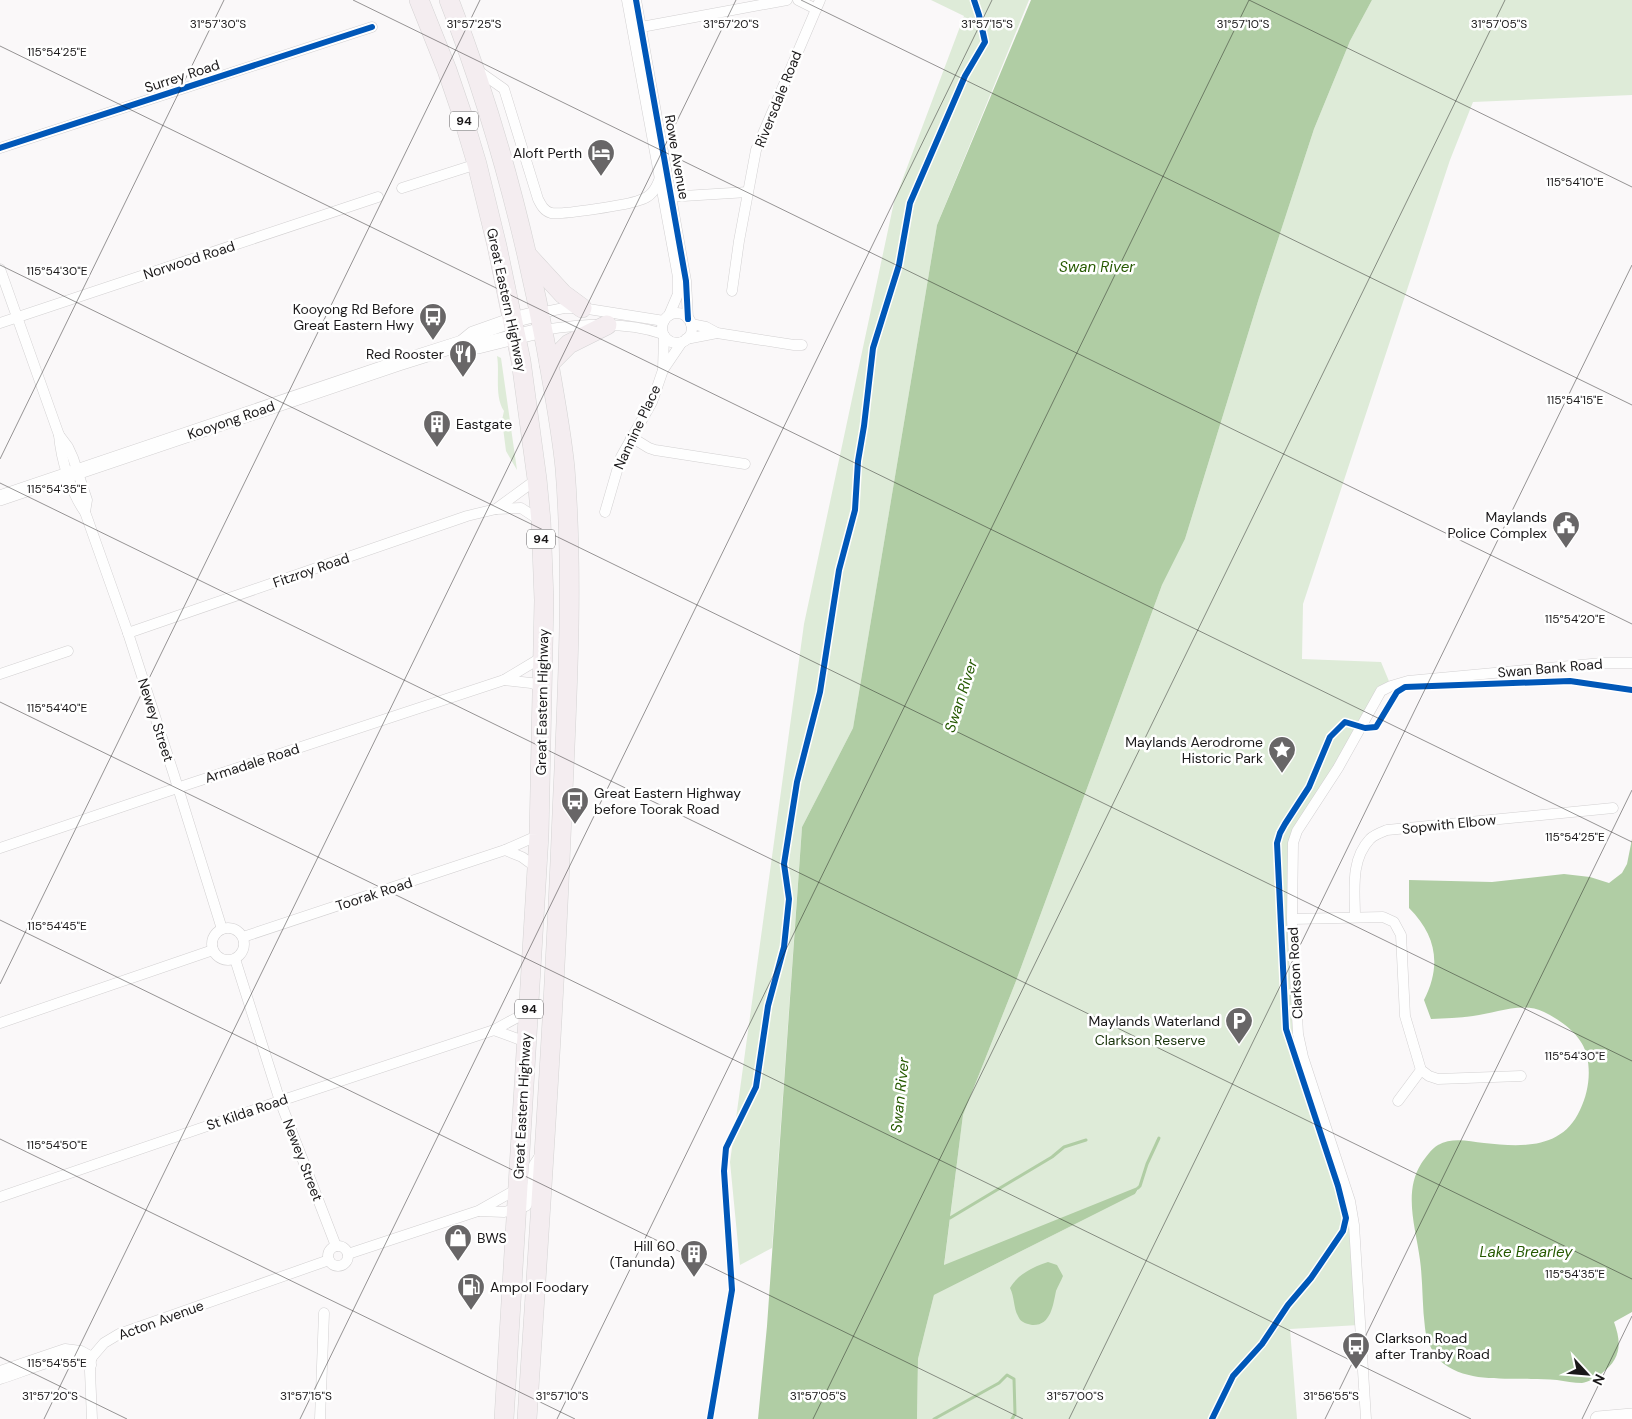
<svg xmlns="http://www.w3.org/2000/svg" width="1632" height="1419" viewBox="0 0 1632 1419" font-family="'DM Sans',sans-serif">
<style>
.green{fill:#deebd8}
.water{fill:#b0cda4}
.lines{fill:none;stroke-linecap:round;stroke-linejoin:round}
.stream{stroke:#b0cda4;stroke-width:3}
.street-casing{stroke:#d2d0d1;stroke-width:11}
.secondary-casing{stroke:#d2d0d1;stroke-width:16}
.highway-casing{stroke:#d4d3d3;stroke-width:20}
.street{stroke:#fefefe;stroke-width:10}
.secondary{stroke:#fefefe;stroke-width:15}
.highway{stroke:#f4edf0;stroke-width:19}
.cycleway-casing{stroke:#fff;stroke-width:9}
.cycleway{stroke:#0057b8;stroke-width:6}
.ticks{fill:none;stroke:#1a1819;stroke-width:1;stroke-opacity:0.45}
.labels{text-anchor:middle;stroke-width:5;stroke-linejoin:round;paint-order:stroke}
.shield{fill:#fff;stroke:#5f5d5e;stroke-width:1}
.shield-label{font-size:12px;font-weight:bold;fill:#1a1819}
.street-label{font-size:14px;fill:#1a1819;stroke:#fff}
.poi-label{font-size:14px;fill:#1a1819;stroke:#fff;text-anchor:end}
.park-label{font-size:14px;fill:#19340b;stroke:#fff}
.water-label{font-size:15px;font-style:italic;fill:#255900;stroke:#fff}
.ticks-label{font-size:12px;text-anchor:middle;fill:#1a1819;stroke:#fff;stroke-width:5;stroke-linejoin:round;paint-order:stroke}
</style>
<rect width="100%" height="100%" fill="#faf8f9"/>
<g class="green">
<path d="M931 0H1029L937 225 853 728 802 827 772 1248 740 1265 730 1162 804 624 894 202 964 16Z"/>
<path d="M1372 0H1632V95L1473 102 1450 160 1303 604 1302 659 1381 662 1391 686 1295 830V1032L1349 1201 1359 1325 1290 1329 1297 1419H917L918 1359 934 1295 1135 1194 1140 1187 944 1266 963 1115 1016 981 1162 585 1185 539 1259 298 1314 129 1350 41Z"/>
<path d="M497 356 501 358 517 470 506 451 502 420 504 411C494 396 500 372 497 356Z"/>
</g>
<g class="water">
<path d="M1031 0H1372L1350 41 1314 129 1259 298 1185 539 1162 585 1016 981 963 1115 944 1265 1140 1186 1135 1194 934 1295 918 1359 917 1419H758L767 1326 802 827 853 728 937 225Z"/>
<path d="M1632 839V1312L1614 1322C1622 1344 1621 1359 1601 1374 1596 1378 1588 1382 1582 1383 1574 1383 1565 1381 1557 1380 1548 1379 1540 1379 1531 1379 1502 1378 1469 1382 1444 1364 1434 1357 1426 1340 1425 1328 1422 1305 1423 1282 1420 1260 1416 1229 1403 1193 1421 1164 1425 1158 1432 1148 1438 1145 1452 1137 1468 1141 1484 1143 1520 1147 1562 1150 1580 1110 1588 1093 1591 1075 1587 1056 1582 1035 1562 1021 1544 1012 1523 1001 1496 1013 1473 1016 1459 1018 1445 1018 1431 1019L1424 1000C1442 965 1436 935 1409 908V880L1492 882 1564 874 1590 877 1609 883 1622 873 1627 864Z"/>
<path d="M1048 1262 1057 1265 1063 1276C1061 1281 1058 1286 1056 1291 1053 1305 1051 1326 1032 1325 1027 1324 1021 1322 1019 1318 1013 1308 1015 1298 1010 1288 1018 1274 1033 1267 1048 1262Z"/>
</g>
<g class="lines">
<g class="stream">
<path d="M1138 1188 1140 1186 1147 1164 1159 1138"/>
<path d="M950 1218 1052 1157 1064 1147 1086 1140"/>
<path d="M934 1419 999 1383 1007 1375 1014 1379 1015 1414 1012 1419"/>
</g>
<defs>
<g id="street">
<path d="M627 0 678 277V294L669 315"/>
<path d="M636 0 686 281 688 319"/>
<path d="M798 0 816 9"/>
<path d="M636 28 787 0"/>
<path d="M477 70 504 89 538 199C541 205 544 211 551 213 561 215 628 205 640 200 651 197 656 189 660 178"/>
<path d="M0 148 372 27"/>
<path d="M402 188 477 164"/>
<path d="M667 197 748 192"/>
<path d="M0 269 59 435C61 459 71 493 85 512L128 633 174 775 222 929"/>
<path d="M732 291 739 241 756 150 820 0"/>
<path d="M540 313 564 308H582L664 321"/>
<circle cx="677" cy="328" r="15"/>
<path d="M0 323 378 197"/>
<path d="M691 324 706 327 717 333 794 345H802"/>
<path d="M543 330C583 324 625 321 663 334"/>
<path d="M686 339 717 333"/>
<path d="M663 370 682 342"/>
<path d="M59 435 68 447 73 458 87 500 85 512"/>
<path d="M631 437 649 448 655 450 745 464"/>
<path d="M496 509 537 479"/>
<path d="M605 512 621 457 652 402 663 370 664 336"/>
<path d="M128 633 467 516 496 509 521 508 541 521"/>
<path d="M0 674 68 651"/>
<path d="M504 680 531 683 543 687"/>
<path d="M0 848 189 784 504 680 544 656"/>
<path d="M505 850 522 857 537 868"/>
<path d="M1355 917C1355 891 1350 860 1370 839 1374 835 1382 832 1387 830L1613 808"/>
<path d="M1292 919 1383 917 1394 922 1401 935 1405 1016 1421 1070 1429 1076 1438 1079 1521 1076"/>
<circle cx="228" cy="944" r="16"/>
<path d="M243 937 505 850 539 835"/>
<path d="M235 959 280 1101 336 1246"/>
<path d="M0 1023 213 950"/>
<path d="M494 1030 526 1042"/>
<path d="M1398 1101 1421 1070"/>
<path d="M0 1197 280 1101 494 1030 529 1011"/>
<path d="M479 1211 504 1212 526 1206 531 1196 534 1165 541 1154"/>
<circle cx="338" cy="1256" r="10"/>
<path d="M348 1254 478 1211 517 1189"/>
<path d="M92 1357 104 1343 119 1334 329 1260"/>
<path d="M91 1360 90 1371 92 1419"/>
<path d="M0 1371 65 1349 81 1351 92 1357"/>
<path d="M0 1379C17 1374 52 1359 68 1358 76 1358 83 1362 91 1365"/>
<path d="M320 1419 324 1313"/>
<path d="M1366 1419 1354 1225 1350 1201 1303 1057 1298 1034 1292 919 1293 843 1297 831 1338 768 1381 691 1391 686 1408 681 1602 663H1632"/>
</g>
<g id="secondary">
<path d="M462 343 478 346 543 330"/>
<path d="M0 498 399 363 462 343 473 334 513 320 540 313"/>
<path d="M1598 1419 1632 1416"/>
</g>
<g id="highway">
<path d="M419 0 447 70 462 114 477 164 497 246 521 361 537 479 541 521 544 600 539 835 504 1419"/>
<path d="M449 0C493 112 524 229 546 347 553 387 561 428 565 468 574 583 567 699 562 814 554 1016 540 1217 527 1419"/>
<path d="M529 257 563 294 582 308"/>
<path d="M549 364 569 344 607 325"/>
</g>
</defs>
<use href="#street" class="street-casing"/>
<use href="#secondary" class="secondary-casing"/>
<use href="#highway" class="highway-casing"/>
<use href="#street" class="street"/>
<use href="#secondary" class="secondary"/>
<use href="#highway" class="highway"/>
<defs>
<g id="cycleway">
<path d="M636 0 686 281 688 319"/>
<path d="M0 148 372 27"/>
<path d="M710 1419 732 1290 724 1171 726 1148 756 1087 768 1006 784 947 789 899 784 864 797 782 820 692 839 570 855 510 858 461 864 426 873 348 899 265 910 203 965 76 985 42 979 15 974 0"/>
<path d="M1212 1419 1233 1376 1262 1344 1288 1305 1311 1278 1343 1231 1346 1218 1338 1186 1286 1029 1277 843 1280 833 1285 824 1309 787 1330 737 1345 722 1365 728 1376 727 1397 692 1405 687 1570 681 1632 690"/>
</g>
</defs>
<use href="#cycleway" class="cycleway-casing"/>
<use href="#cycleway" class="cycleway"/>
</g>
<path class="ticks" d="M353 0 1632 624M801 0 1632 405M1249 0 1632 187M0 46 1632 842M0 265 1632 1061M0 459 224 0M0 483 1632 1279M0 702 1471 1419M0 920 1023 1419M0 984 480 0M0 1139 575 1419M0 1357 127 1419M44 1419 736 0M300 1419 992 0M557 1419 1249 0M813 1419 1505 0M1069 1419 1632 265M1325 1419 1632 790M1582 1419 1632 1316"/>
<defs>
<symbol id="hotel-pin" viewBox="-11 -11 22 30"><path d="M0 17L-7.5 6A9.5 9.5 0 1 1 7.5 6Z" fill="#686667" stroke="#fff"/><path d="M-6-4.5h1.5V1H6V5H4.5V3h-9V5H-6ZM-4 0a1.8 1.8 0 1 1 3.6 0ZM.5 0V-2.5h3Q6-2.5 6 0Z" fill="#fff"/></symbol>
<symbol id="bus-pin" viewBox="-11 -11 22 30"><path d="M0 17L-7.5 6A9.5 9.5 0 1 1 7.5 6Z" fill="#686667" stroke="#fff"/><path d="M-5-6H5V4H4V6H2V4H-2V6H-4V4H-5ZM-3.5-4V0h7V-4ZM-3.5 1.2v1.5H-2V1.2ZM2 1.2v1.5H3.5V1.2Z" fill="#fff"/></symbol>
<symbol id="restaurant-pin" viewBox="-11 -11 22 30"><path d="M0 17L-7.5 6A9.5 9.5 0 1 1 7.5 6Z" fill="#686667" stroke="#fff"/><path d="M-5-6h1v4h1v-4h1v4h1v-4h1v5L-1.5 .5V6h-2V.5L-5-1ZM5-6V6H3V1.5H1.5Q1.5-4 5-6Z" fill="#fff"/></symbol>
<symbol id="building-pin" viewBox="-11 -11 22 30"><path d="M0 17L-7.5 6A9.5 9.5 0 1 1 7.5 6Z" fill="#686667" stroke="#fff"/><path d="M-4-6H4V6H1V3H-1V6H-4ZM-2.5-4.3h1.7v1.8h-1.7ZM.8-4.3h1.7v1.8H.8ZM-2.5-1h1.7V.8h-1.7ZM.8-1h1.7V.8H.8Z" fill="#fff"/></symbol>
<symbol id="civic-pin" viewBox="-11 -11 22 30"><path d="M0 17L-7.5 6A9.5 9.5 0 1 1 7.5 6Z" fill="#686667" stroke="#fff"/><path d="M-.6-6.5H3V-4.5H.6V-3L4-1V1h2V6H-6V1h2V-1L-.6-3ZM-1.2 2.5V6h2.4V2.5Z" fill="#fff"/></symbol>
<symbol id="sight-pin" viewBox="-11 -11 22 30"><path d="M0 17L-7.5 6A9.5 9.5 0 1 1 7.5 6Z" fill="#686667" stroke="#fff"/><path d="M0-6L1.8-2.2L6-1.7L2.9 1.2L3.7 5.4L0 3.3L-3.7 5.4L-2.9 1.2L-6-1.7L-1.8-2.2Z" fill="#fff"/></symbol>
<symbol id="parking-pin" viewBox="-11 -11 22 30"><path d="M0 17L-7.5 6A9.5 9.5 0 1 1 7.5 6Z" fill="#686667" stroke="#fff"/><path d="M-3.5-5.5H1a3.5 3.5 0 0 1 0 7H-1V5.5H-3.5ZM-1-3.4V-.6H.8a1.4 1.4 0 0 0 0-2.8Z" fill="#fff"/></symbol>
<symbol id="shop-pin" viewBox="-11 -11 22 30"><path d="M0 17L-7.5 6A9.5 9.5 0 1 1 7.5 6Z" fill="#686667" stroke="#fff"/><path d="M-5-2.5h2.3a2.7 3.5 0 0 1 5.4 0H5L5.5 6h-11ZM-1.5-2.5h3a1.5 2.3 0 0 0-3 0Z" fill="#fff"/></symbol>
<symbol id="fuel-pin" viewBox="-11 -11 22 30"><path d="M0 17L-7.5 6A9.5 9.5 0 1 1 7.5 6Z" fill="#686667" stroke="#fff"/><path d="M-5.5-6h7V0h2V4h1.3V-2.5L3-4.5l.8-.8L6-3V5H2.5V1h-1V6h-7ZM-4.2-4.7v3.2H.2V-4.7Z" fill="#fff"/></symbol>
</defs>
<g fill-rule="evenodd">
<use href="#hotel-pin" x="585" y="137" width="32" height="43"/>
<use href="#bus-pin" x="417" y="301" width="32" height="43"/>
<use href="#restaurant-pin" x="447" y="338" width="32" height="43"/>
<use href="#building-pin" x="421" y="408" width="32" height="43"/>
<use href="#civic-pin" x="1550" y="509" width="32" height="43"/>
<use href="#sight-pin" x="1266" y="734" width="32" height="43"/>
<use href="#bus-pin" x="559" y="785" width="32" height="43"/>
<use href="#parking-pin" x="1223" y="1005" width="32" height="43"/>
<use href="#shop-pin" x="442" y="1222" width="32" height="43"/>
<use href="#building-pin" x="678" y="1238" width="32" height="43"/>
<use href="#fuel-pin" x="455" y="1271" width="32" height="43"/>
<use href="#bus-pin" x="1340" y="1330" width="32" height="43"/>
</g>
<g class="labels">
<g class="shield">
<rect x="450" y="111.5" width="28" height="19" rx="4"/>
<rect x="527" y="529.5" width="28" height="19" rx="4"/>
<rect x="515" y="999.5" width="28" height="19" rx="4"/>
</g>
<g class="shield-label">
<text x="464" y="125">94</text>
<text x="541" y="543">94</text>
<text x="529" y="1013">94</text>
</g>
<g class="street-label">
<text transform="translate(182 76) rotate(-18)" y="5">Surrey Road</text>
<text transform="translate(778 99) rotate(-68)" y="5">Riversdale Road</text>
<text transform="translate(677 157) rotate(80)" y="5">Rowe Avenue</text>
<text transform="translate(189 260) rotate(-18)" y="5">Norwood Road</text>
<text transform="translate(507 300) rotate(78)" y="5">Great Eastern Highway</text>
<text transform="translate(231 420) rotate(-19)" y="5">Kooyong Road</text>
<text transform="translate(637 427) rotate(-65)" y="5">Nannine Place</text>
<text transform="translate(311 570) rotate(-19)" y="5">Fitzroy Road</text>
<text transform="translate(1550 668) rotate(-5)" y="5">Swan Bank Road</text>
<text transform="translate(542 702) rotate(-89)" y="5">Great Eastern Highway</text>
<text transform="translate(156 720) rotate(72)" y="5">Newey Street</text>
<text transform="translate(252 763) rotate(-18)" y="5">Armadale Road</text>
<text transform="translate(1449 824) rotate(-6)" y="5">Sopwith Elbow</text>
<text transform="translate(374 894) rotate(-18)" y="5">Toorak Road</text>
<text transform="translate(1295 973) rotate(-93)" y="5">Clarkson Road</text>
<text transform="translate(522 1106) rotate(-87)" y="5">Great Eastern Highway</text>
<text transform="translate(247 1112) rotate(-19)" y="5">St Kilda Road</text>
<text transform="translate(303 1160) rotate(69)" y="5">Newey Street</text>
<text transform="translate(161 1320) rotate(-20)" y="5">Acton Avenue</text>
</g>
<g class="poi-label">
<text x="582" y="158">Aloft Perth</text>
<text x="414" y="314">Kooyong Rd Before<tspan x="414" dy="16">Great Eastern Hwy</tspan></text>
<text x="444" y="359">Red Rooster</text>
<text x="456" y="429" text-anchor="start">Eastgate</text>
<text x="1547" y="522">Maylands<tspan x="1547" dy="16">Police Complex</tspan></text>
<text x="1263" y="747">Maylands Aerodrome<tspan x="1263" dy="16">Historic Park</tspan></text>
<text x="594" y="798" text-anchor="start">Great Eastern Highway<tspan x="594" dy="16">before Toorak Road</tspan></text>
<text x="1220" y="1026">Maylands Waterland</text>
<text x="477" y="1243" text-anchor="start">BWS</text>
<text x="675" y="1251">Hill 60<tspan x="675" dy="16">(Tanunda)</tspan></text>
<text x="490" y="1292" text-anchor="start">Ampol Foodary</text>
<text x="1375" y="1343" text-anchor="start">Clarkson Road<tspan x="1375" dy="16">after Tranby Road</tspan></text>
</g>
<g class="park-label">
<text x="1150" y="1045">Clarkson Reserve</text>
</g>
<g class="water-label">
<text x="1097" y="272">Swan River</text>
<text transform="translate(961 696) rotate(-72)" y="5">Swan River</text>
<text transform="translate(900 1095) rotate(-84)" y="5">Swan River</text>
<text x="1526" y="1257">Lake Brearley</text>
</g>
</g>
<g class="ticks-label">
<text x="218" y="28">31°57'30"S</text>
<text x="474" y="28">31°57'25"S</text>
<text x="731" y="28">31°57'20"S</text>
<text x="987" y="28">31°57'15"S</text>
<text x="1243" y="28">31°57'10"S</text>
<text x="1499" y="28">31°57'05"S</text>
<text x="57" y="56">115°54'25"E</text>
<text x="1575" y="186">115°54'10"E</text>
<text x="57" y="275">115°54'30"E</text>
<text x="1575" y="404">115°54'15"E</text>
<text x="57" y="493">115°54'35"E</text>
<text x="1575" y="623">115°54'20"E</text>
<text x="57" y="712">115°54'40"E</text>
<text x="1575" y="841">115°54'25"E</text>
<text x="57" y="930">115°54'45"E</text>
<text x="1575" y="1060">115°54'30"E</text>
<text x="57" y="1149">115°54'50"E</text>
<text x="1575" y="1278">115°54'35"E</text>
<text x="57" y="1367">115°54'55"E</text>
<text x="50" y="1400">31°57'20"S</text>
<text x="306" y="1400">31°57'15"S</text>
<text x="562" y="1400">31°57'10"S</text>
<text x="818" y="1400">31°57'05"S</text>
<text x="1075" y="1400">31°57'00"S</text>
<text x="1331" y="1400">31°56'55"S</text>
</g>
<g transform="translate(1587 1374) rotate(116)" stroke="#ffffff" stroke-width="4" paint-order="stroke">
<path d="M0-4L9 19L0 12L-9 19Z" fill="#1a1819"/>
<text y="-8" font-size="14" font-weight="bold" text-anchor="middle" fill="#1a1819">N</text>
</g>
</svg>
